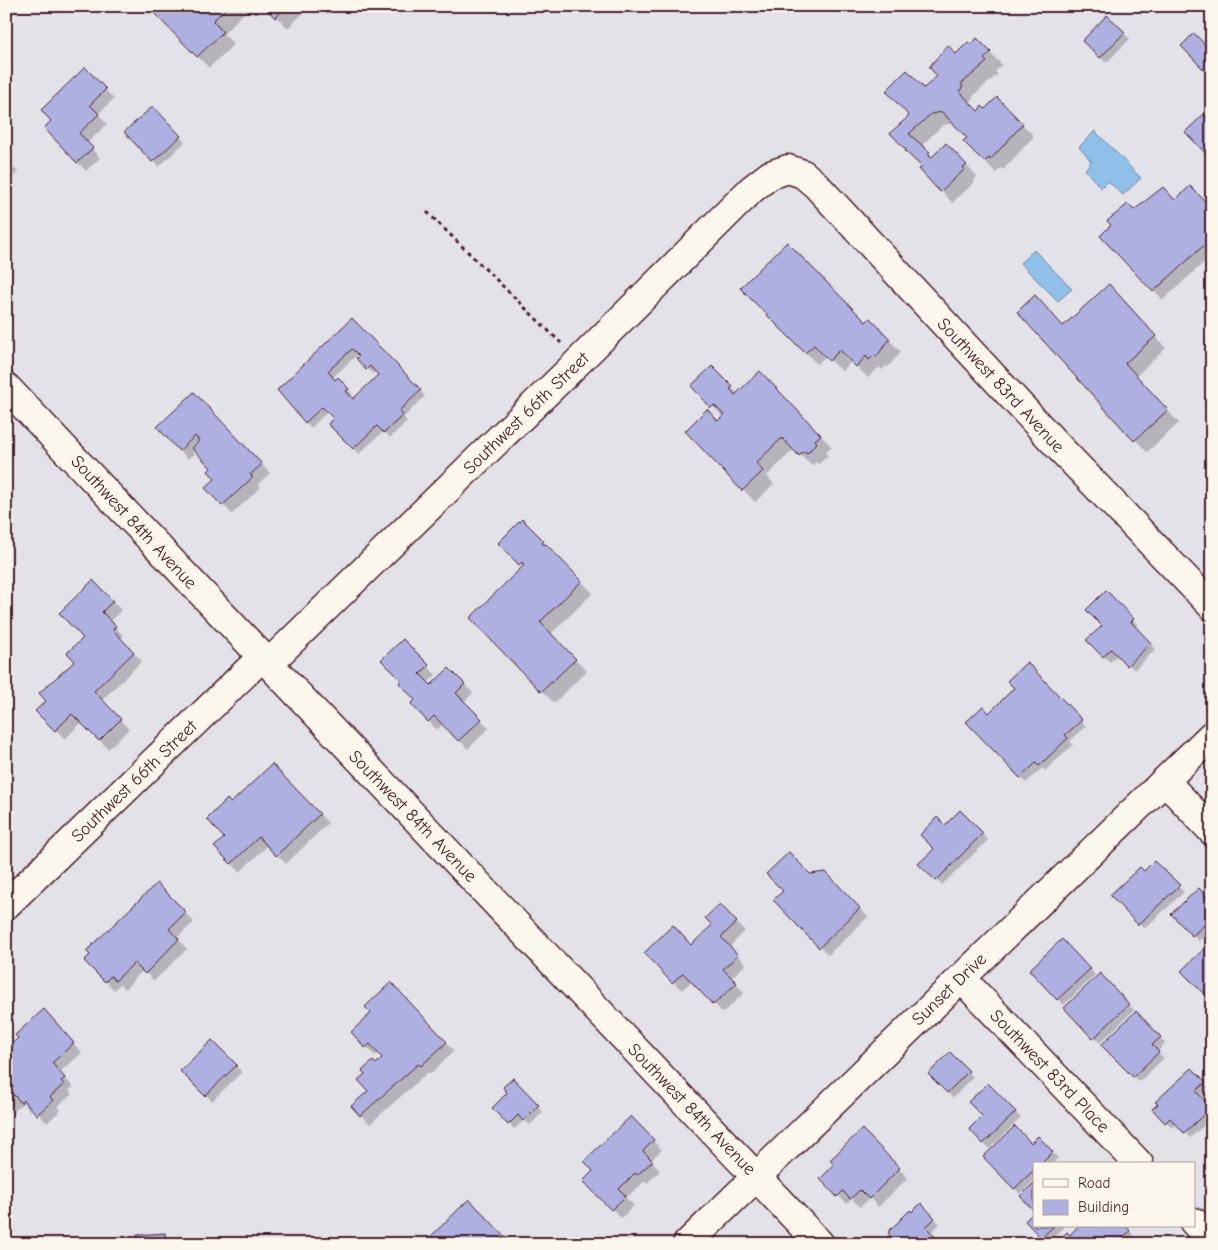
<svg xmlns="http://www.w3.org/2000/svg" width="1218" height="1250" viewBox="0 0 1218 1250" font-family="'Comic Neue',sans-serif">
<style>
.water{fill:#8ec0ea;stroke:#73809e}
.shadow{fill:#0003;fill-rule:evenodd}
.building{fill:#aeb0e2;stroke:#4a1f2b;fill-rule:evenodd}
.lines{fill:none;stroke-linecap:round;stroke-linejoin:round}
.street-casing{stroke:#4a1f2b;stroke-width:31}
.path{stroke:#4a1f2b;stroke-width:3;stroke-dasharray:4 4;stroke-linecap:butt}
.street{stroke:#fbf7ec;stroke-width:28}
.labels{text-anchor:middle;stroke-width:4;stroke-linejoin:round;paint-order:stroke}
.street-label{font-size:18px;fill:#4a1f2b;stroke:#fbf7ec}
</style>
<rect width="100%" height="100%" fill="#e4e2e9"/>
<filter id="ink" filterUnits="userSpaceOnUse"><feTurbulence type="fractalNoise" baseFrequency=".02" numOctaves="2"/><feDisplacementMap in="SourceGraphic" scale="10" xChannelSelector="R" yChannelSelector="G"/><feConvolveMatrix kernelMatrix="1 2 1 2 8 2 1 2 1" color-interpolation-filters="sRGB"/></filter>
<g filter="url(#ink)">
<g class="water">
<path d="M1095 131 1141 178 1123 195 1108 181 1101 188 1085 170 1091 161 1079 147Z"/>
<path d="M1034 250 1072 289 1058 301 1020 263Z"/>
</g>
<g class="shadow">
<path d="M149 6H251L223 34 234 44 209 68Z"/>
<path d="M266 6H310L288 28Z"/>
<path d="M1107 17 1130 39 1106 63 1084 41Z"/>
<path d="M977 40 1002 65 995 72 998 74 972 97 974 99 970 103 978 112 985 111 997 99 1034 136 1003 170 1001 168 996 173 965 141 969 138 955 123 943 125 921 146 934 157 958 156 977 177 974 180 975 182 952 203 892 133 911 116 924 90 939 76 956 55Z"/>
<path d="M1182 46 1212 53V76Z"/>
<path d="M94 78 114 99 98 114 107 124 87 143 100 158 86 171 45 128Z"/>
<path d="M152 108 185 142 159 167 126 132Z"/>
<path d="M6 160 18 172 6 184Z"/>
<path d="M1175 202 1212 210V255L1163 300 1102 236 1134 212Z"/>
<path d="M742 288 866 324 870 320 901 352 888 367 886 366 882 370 879 367 868 378 852 361 842 371 826 356 817 364Z"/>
<path d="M1120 298 1166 348 1136 376 1179 423 1147 452 1018 312 1063 327Z"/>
<path d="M352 320 425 396 404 417 407 421 390 438 384 431 359 454 330 424 335 418 328 411 311 428 278 390ZM358 354 360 356 358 358 373 374 376 371 380 375 353 400 351 397 353 395 344 384 332 378Z"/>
<path d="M712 368 738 394 772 385 832 447 825 453 828 455 819 464 816 462 812 466 794 449 767 476 774 484 755 502 686 431 718 422 723 417 693 386Z"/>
<path d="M203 402 270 473 258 484 261 487 232 514 207 488 217 479 213 468 197 451 188 459 179 450Z"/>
<path d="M534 532 593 593 551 634 587 671 554 703 471 618 524 567 500 543Z"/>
<path d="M93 582 121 610 110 622 124 636 120 639 142 661 101 701 129 729 108 749 82 722 65 739 37 711 47 701 77 661 85 638Z"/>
<path d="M1106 592 1138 625 1135 628 1156 649 1134 670 1118 654 1110 662 1088 640 1103 626Z"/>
<path d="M403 641 436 675 428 683 432 687 449 669 473 693 464 702 489 728 468 749 443 724 437 730 412 704 417 700 403 680Z"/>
<path d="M1027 664 1086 726 1070 741 1073 745 1045 771 1042 768 1026 783 968 722 989 714 1016 688Z"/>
<path d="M272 765 328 823 286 864 268 845 240 872 216 847 226 838 231 805Z"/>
<path d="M960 812 988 840 942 885 920 864 936 849 945 827Z"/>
<path d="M1154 863 1184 892 1144 929 1112 895Z"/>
<path d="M826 874 868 917 828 955 775 900 810 876Z"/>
<path d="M157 885 194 922 177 938 187 949 154 981 143 970 125 989 120 984 114 990 86 961Z"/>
<path d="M1212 904V929L1199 941 1173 914Z"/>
<path d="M720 906 745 931 729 947 746 964 731 978 744 993 723 1013 692 981 682 990 673 982 691 946 714 925Z"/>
<path d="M1062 941 1095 975 1064 1005 1030 970Z"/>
<path d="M1100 975 1134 1010 1100 1043 1066 1008Z"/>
<path d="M399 993 454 1051 430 1074 428 1072 370 1124 361 1115 376 1066 384 1058 379 1052 375 1056 352 1032Z"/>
<path d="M1136 1013 1165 1043 1157 1052 1164 1058 1139 1082 1103 1045Z"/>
<path d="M52 1019 82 1053 60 1072 73 1087 69 1090 72 1094 58 1106 61 1110 47 1123 33 1108 30 1111 23 1103 12 1113 6 1107V1050Z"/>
<path d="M212 1042 242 1072 212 1101 182 1071Z"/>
<path d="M950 1054 973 1077 953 1098 929 1074Z"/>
<path d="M1192 1070 1210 1088 1201 1098 1212 1110V1118L1190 1138 1177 1123 1172 1128 1154 1109Z"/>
<path d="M513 1080 543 1112 530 1125 524 1120 514 1129 494 1108 509 1093Z"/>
<path d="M988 1085 1021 1118 989 1149 970 1129 984 1116Z"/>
<path d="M631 1118 662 1150 651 1160 660 1171 647 1183 645 1181 626 1198 634 1206 621 1218 585 1181 595 1171Z"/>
<path d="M862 1131 908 1178 878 1207 870 1198 860 1207 852 1199 847 1204 822 1179 836 1165Z"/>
<path d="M1038 1138 1058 1158 1052 1164H1034V1181L1020 1194 984 1157 1031 1145Z"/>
<path d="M921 1205 940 1224 930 1233 912 1214Z"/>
<path d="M1034 1213V1226H1065L1048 1243 1027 1221Z"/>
<path d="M1125 1226 1135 1237 1128 1244H1056L1070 1236Z"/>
<path d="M165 1234 174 1244H139Z"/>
</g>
<g class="building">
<path d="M147 6H228L213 21 223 32 197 57Z"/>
<path d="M264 6H287L275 18Z"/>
<path d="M1107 15 1125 32 1100 58 1082 41Z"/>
<path d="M1194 33 1212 52V66L1206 72 1181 46Z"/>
<path d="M977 38 991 52 984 59 987 62 961 84 963 87 959 91 978 111 982 106 985 109 997 97 1023 124 990 160 989 158 984 162 963 141 967 138 942 112 931 114 909 134 930 152 928 154 931 158 946 143 967 165 963 168 964 170 940 192 919 169 922 167 905 151 906 150 890 133 909 116 886 91 907 70 924 88 937 76 929 67 948 45 956 54 968 42 971 45Z"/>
<path d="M85 67 106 89 90 105 99 114 79 133 93 148 77 163 44 128 51 121 41 110Z"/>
<path d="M153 106 181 136 152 162 124 132Z"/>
<path d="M1204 114 1212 123V160L1185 132Z"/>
<path d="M1190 186 1212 208V238L1153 292 1100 236 1111 225 1107 221 1128 204 1134 210 1163 187 1175 200Z"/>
<path d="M787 242 866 322 870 318 890 339 876 357 874 355 869 360 866 356 856 367 840 350 829 361 814 345 805 353 740 288Z"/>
<path d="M1109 284 1156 336 1125 363 1168 410 1134 441 1017 312 1035 295 1063 326Z"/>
<path d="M352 318 421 390 399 411 403 415 384 433 377 426 353 449 328 424 333 418 322 407 305 423 277 390ZM352 349 359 356 356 358 366 370 370 366 378 375 353 399 346 391 349 389 338 377 335 380 328 371Z"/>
<path d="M712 366 733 387 730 389 735 395 760 371 821 435 815 440 817 443 807 453 804 451 799 456 782 438 756 463 763 471 742 491 685 431 707 409 718 421 724 415 714 405 711 408 691 386Z"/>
<path d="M194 392 262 464 250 475 253 477 222 506 205 488 215 479 208 471 211 468 192 448 199 441 195 436 179 451 157 427Z"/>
<path d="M522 519 544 541 542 543 544 545 546 544 582 581 540 622 576 659 541 692 470 618 524 565 522 562 519 565 498 543Z"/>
<path d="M93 580 113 601 102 612 116 626 113 630 134 652 94 691 121 719 99 741 72 714 55 731 35 711 46 701 39 693 75 661 67 653 83 638 59 613Z"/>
<path d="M1106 590 1134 619 1131 622 1151 643 1127 666 1111 649 1103 657 1086 640 1102 626 1086 610Z"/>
<path d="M403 639 429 665 420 674 431 685 449 668 465 684 456 693 482 719 458 741 434 716 428 722 411 704 415 700 399 683 401 680 381 660Z"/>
<path d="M1027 662 1082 720 1065 735 1068 738 1039 766 1036 763 1020 778 966 722 983 706 989 713 1014 688 1007 681Z"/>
<path d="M272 764 320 814 276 856 259 837 231 864 214 847 224 838 207 819 227 799 231 803Z"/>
<path d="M960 810 983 833 936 881 918 864 934 849 920 835 937 817 945 825Z"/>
<path d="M789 852 810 874 826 872 860 908 819 948 773 900 783 891 766 874Z"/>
<path d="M1154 861 1180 885 1138 925 1110 895 1140 867 1144 871Z"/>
<path d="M157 883 186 912 169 929 179 939 145 974 134 963 115 981 111 976 105 982 84 961 90 955 86 951Z"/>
<path d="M1199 888 1212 903V918L1192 936 1171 914Z"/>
<path d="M720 904 737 922 721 937 738 955 723 969 737 983 713 1005 683 973 672 983 644 953 673 925 691 945 712 925 705 918Z"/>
<path d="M1062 939 1090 969 1057 1000 1029 970Z"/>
<path d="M1212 941V1001H1211L1181 971Z"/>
<path d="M1100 973 1129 1004 1093 1039 1064 1008Z"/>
<path d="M391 982 447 1042 421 1066 418 1064 360 1116 351 1106 368 1091 358 1080 365 1074 362 1071 373 1061 376 1064 382 1058 370 1044 365 1048 351 1032 371 1013 365 1007Z"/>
<path d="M44 1009 74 1043 52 1063 65 1078 61 1081 64 1084 50 1097 53 1100 37 1115 23 1100 21 1103 14 1095 6 1101V1049L18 1038 15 1035Z"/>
<path d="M1136 1011 1161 1037 1152 1045 1159 1052 1133 1077 1101 1045Z"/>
<path d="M212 1040 237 1065 205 1096 180 1071Z"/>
<path d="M950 1052 969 1071 947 1093 928 1074Z"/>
<path d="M1192 1068 1206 1082 1196 1091 1211 1108 1184 1133 1170 1118 1165 1123 1152 1109 1158 1104 1155 1102Z"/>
<path d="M513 1078 539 1105 523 1121 518 1115 508 1125 492 1108 507 1093 503 1087Z"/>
<path d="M988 1083 1016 1112 983 1144 969 1129 982 1116 968 1102Z"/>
<path d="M631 1116 654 1140 643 1151 653 1161 637 1175 635 1173 619 1189 626 1196 611 1210 583 1181 593 1171 584 1161Z"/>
<path d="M1015 1126 1031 1143 1038 1136 1053 1152 1041 1164H1034V1170L1014 1189 983 1157Z"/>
<path d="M862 1129 900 1168 869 1199 860 1190 850 1199 843 1191 837 1197 820 1179 834 1165 830 1160Z"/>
<path d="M1034 1183V1211L1020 1196Z"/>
<path d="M469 1199 512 1244H423Z"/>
<path d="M921 1203 935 1218 926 1227 942 1244H888L885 1241 890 1235 888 1232 910 1210 912 1212Z"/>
<path d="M1034 1212V1226H1054L1041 1238 1025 1221Z"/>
<path d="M1078 1226H1126L1130 1231 1116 1244H1054L1067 1232 1070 1235Z"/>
<path d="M165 1233 166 1244H137V1235Z"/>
</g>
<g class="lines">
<defs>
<g id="street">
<path d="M6 387 820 1244"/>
<path d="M268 664 579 361 752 189 770 175 788 169 803 174 816 185 1053 441 1212 606"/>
<path d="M1165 781 1212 831"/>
<path d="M6 905 261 658"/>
<path d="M961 978 1139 1164"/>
<path d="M1194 1222 1212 1240"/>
<path d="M687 1244 1212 735"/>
</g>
</defs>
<use href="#street" class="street-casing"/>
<path class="path" d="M427 212 561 343"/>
<use href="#street" class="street"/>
</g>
</g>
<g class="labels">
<g class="street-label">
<text transform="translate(1001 385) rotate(47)" y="6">Southwest 83rd Avenue</text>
<text transform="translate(526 413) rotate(-44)" y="6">Southwest 66th Street</text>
<text transform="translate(134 522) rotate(47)" y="6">Southwest 84th Avenue</text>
<text transform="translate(134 781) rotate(-44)" y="6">Southwest 66th Street</text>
<text transform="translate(413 816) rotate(46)" y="6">Southwest 84th Avenue</text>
<text transform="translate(949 989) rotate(-44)" y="6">Sunset Drive</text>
<text transform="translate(1050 1071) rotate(46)" y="6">Southwest 83rd Place</text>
<text transform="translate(692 1109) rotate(46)" y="6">Southwest 84th Avenue</text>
</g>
</g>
<rect width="1218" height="1250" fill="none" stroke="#fbf7ec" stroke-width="25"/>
<rect x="12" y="12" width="1193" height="1225" fill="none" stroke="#4a1f2b" stroke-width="2" filter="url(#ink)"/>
<rect x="1033" y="1162" width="162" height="65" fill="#fbf7ec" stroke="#b4a19f"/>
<rect x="1043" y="1179" width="25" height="8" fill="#fbf7ec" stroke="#b4a19f"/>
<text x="1078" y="1188" font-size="15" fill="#4a1f2b">Road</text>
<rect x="1043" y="1200" width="25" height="15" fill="#aeb0e2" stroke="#b4a19f"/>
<text x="1078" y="1212" font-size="15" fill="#4a1f2b">Building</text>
</svg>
